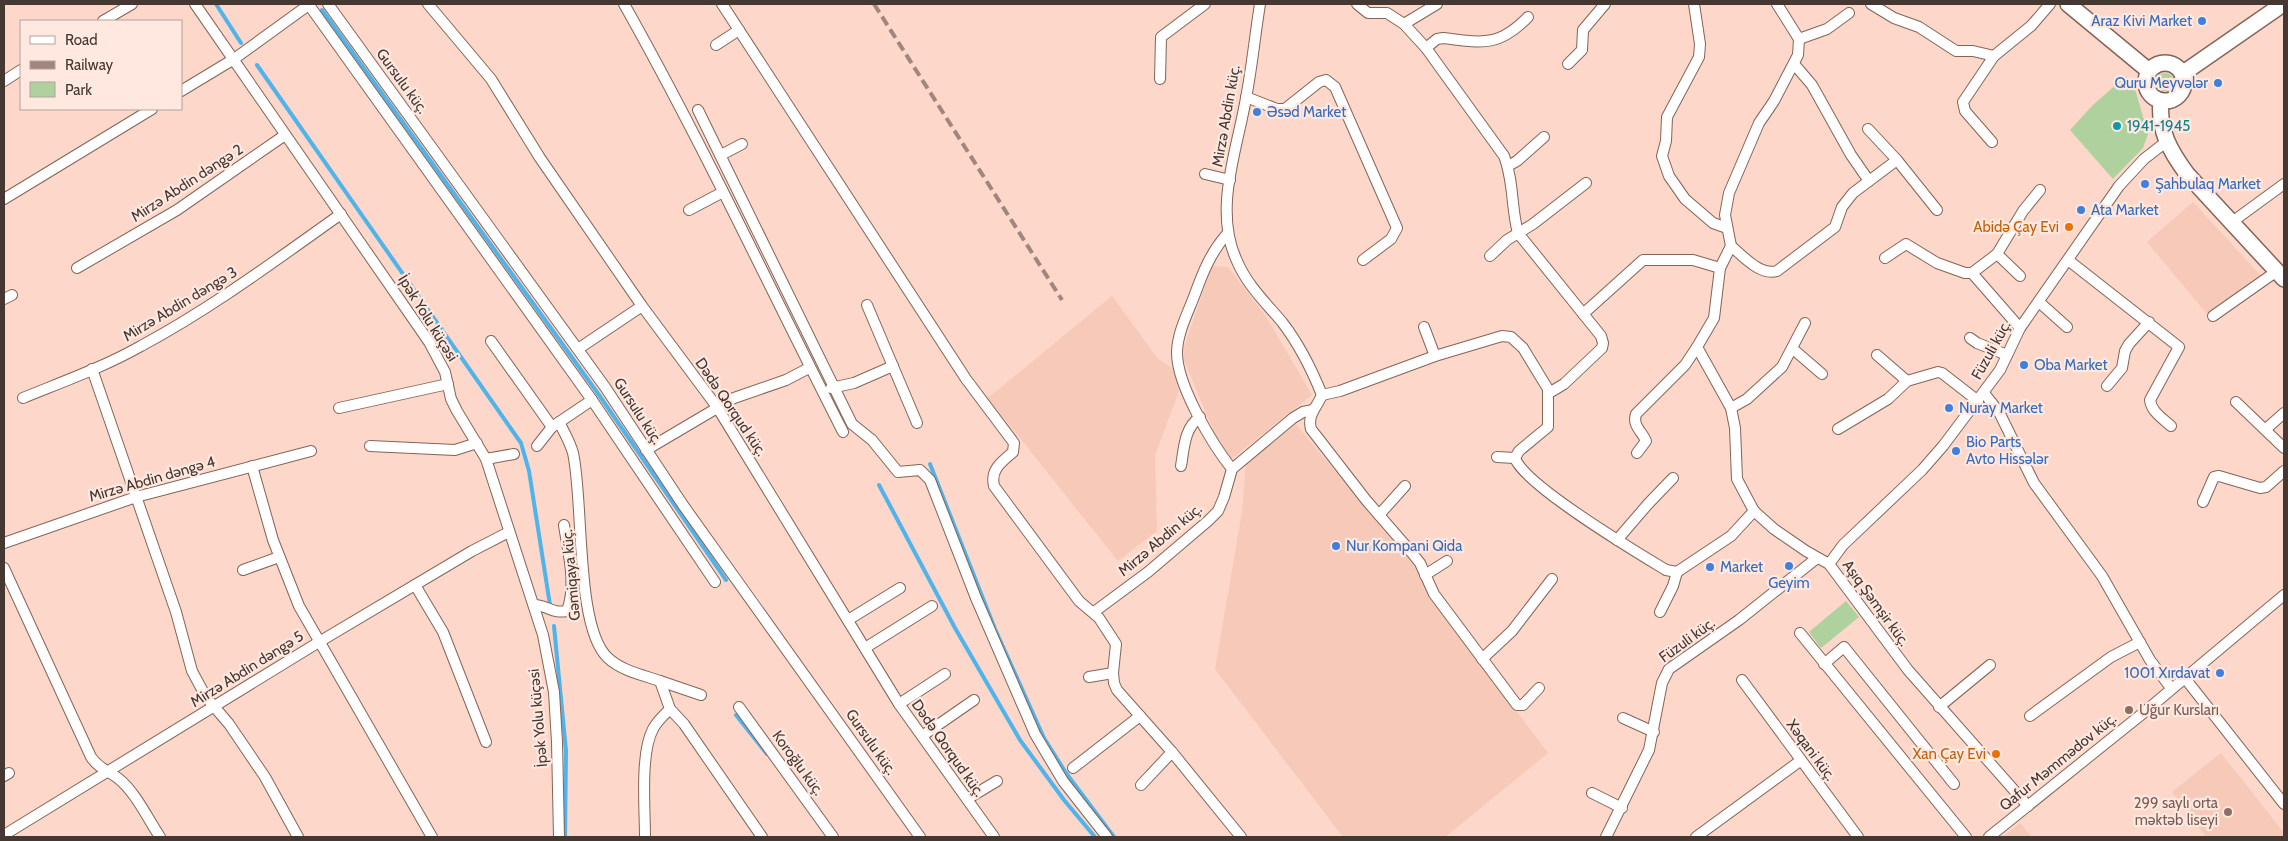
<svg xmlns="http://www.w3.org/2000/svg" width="2288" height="841" viewBox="0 0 2288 841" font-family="Cabin,sans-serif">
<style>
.built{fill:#f6c9b8}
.green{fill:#aed19e}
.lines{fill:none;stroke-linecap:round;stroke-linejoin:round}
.stream{stroke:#4eb4eb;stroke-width:4}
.street-casing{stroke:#846457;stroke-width:12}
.secondary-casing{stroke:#846457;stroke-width:18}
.street{stroke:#fff;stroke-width:10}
.secondary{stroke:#fff;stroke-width:15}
.rail{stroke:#a0867c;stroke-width:4;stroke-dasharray:10 5;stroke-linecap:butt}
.shop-dot{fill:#3f7fe0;stroke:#ffe8df;stroke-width:2}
.culture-dot{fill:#0f9aa8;stroke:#ffe8df;stroke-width:2}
.food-dot{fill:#e8710a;stroke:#ffe8df;stroke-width:2}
.education-dot{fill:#8d6e63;stroke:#ffe8df;stroke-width:2}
.labels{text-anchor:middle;stroke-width:4.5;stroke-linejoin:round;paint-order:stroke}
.shop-label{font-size:15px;fill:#366cbe;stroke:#ffe8df;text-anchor:start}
.street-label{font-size:15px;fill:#453731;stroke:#ffe8df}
.culture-label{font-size:15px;fill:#0d838f;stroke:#ffe8df;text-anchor:start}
.food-label{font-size:15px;fill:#c56008;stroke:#ffe8df;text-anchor:end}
.education-label{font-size:15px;fill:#785e54;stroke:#ffe8df;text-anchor:start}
</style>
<rect width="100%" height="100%" fill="#fdd7c9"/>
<g class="built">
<path d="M2193 202 2261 276 2207 314 2147 242Z"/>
<path d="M1212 266 1228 267 1267 318 1312 395 1230 460 1216 437 1184 360V347Z"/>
<path d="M1112 296 1158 359 1175 370 1179 391 1155 455 1157 531 1118 561 988 398Z"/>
<path d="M1295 423 1419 572 1429 595 1548 753 1445 837H1343L1215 669 1242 512 1246 464Z"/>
<path d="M2221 753 2284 833V837H2206L2172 792Z"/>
<path d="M2020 823 2032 837H2003Z"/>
</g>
<g class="green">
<circle cx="2165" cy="82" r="9"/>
<path d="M2126 76 2135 89 2148 134 2143 148 2113 179 2070 130 2093 105Z"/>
<path d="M1846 601 1859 617 1821 648 1809 632Z"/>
</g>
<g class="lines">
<g class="stream">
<path d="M216 4 241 43"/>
<path d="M322 10 599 395 726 580"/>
<path d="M257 65 521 443 529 471 550 605"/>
<path d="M930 464 995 629 1044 738 1066 773 1114 837"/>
<path d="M879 485 955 628 1020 740 1064 800 1095 837"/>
<path d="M554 626 566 751 565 837"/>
<path d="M736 715 767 754"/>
</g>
<defs>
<g id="street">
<path d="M195 4 429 342 445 372 451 399 457 411 486 459 543 635 554 692 557 742 559 837"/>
<path d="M328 4 605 387 683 505 920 837"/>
<path d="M428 4 491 79 540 158 642 306 717 407 899 704 994 837"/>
<path d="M624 4C703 144 770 289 843 432"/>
<path d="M722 4 966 379 1014 443 1013 452C1002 462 990 469 994 486L1079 601 1099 618 1116 644 1113 673 1114 683 1117 690 1172 752 1241 837"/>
<path d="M1260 4C1255 35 1252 67 1246 98 1237 151 1213 210 1237 261 1247 285 1266 303 1282 322 1299 344 1312 370 1322 395"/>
<path d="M1357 4 1368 13H1387L1404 24 1426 48 1504 156C1514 181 1511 208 1518 233L1601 336 1603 343 1602 348 1564 384 1549 393"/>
<path d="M1694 4 1700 44 1699 57 1667 117 1666 141 1662 156 1669 176 1685 199 1713 223 1727 228"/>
<path d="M1777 4 1799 39 1798 55 1774 101 1759 123 1729 193 1725 215 1731 246 1720 268 1714 318 1697 347 1731 408 1735 428 1737 479 1754 511 1774 529 1806 551 1829 564 1908 670 2028 806"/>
<path d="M1871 4 1894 18 1919 27 1956 51H1973L1994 56"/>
<path d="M309 5 592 400 715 582"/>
<path d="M103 21 132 4"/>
<path d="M1404 24 1437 4"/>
<path d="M1799 39 1827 29 1849 13"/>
<path d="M716 45 739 30"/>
<path d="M1426 48 1437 39 1443 38C1483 43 1499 47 1528 17"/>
<path d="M1568 64 1582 50 1583 30 1605 4"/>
<path d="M1794 64 1812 85 1851 155 1869 181"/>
<path d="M1160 79 1161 37 1205 4"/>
<path d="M4 81 21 70"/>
<path d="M181 91 234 59 310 4"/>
<path d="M1246 97 1277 109H1285L1319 82 1326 80 1335 87 1397 228 1391 239 1363 260"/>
<path d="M698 110 852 424 872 440 898 472 920 470 930 480 976 598 1035 734 1063 781 1107 837"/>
<path d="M1868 129 1897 160 1937 210"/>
<path d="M1992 142 1965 111 1963 102 1994 56 2031 26 2050 4"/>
<path d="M721 155 742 144"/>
<path d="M1508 166 1517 161 1544 137"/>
<path d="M1205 174 1230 180"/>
<path d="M4 199 152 109"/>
<path d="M689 210 723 192"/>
<path d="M2232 222 2284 184"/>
<path d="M1731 246C1743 256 1760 276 1777 271L1835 227 1842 207 1853 193 1897 160"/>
<path d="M1997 254 2020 276"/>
<path d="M1490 256 1507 240 1533 224 1586 183"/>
<path d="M1885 258 1906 244 1937 263 1965 273H1972L1997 254 2023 211 2040 190"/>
<path d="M2068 260 2179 347 2150 400C2151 411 2162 418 2171 426"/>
<path d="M77 268 177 210 285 135"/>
<path d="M1972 273 2020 328"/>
<path d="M4 299 12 295"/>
<path d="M2039 302 2067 327"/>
<path d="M867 305 917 423"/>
<path d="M1583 314 1643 260H1693L1720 268"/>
<path d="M2213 316 2277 271"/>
<path d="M1424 327 1435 356"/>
<path d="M1970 338 1977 343 2007 355"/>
<path d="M491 341 552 427"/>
<path d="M578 349 642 306"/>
<path d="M1793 349 1822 374"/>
<path d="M1877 355 1907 381"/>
<path d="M92 369 176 612 192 671 206 697 229 724 265 777 298 837"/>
<path d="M2107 386 2122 368 2125 351 2129 344 2149 322"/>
<path d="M831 388 854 383 893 366"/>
<path d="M1984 393 1999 412 2034 483 2102 576 2150 660 2171 688"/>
<path d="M1322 395 1340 391 1435 356 1502 336 1511 337 1523 348 1548 389V427L1519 451 1515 458C1524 485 1638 553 1666 570L1677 572 1731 536 1754 511"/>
<path d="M1322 395C1317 407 1307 415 1311 429L1366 500 1412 553 1420 563 1434 594 1517 705H1523L1539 688"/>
<path d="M23 398C62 382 104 367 141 346 212 308 276 260 341 214"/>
<path d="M2236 402 2284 448"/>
<path d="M339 408 448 384"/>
<path d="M1731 408 1747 399 1782 367 1805 323"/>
<path d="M559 422C564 432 570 442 573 453 584 502 575 628 608 658 622 671 643 675 660 681L670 709 684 724 762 837"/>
<path d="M1838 429 1888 399 1907 381 1938 372 1942 373 1978 401"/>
<path d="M2266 429 2284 413"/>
<path d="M370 446 455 450 477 443"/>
<path d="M537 446 552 427 592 400"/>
<path d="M646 450 734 398 786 380 809 368"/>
<path d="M1637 453 1646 441C1642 431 1632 426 1636 414L1685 365 1697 347"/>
<path d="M1497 457 1515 458"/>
<path d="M486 459 514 454"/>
<path d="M252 466 273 540 299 606 432 837"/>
<path d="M1181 466C1184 449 1184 428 1200 417"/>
<path d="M1232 469 1293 418 1303 412 1313 410"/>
<path d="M2203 502 2214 477 2219 476 2260 488 2266 487 2284 471"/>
<path d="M1379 515 1405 486"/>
<path d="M1617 540 1648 504 1673 478"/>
<path d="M4 543 136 497 311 451"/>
<path d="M1829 564 1843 545 1922 470 1943 446 2000 370 2020 328 2119 186 2144 159 2166 142"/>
<path d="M4 568 91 757C99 769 109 771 119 779 136 793 148 819 160 837"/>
<path d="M243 570 279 557"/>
<path d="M1425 575 1447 561"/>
<path d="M415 585 443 632 486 742"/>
<path d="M534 605C548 605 551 614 567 611 577 585 568 552 564 525"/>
<path d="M1094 612 1148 572 1208 521 1218 511 1224 497 1232 469C1212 444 1177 385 1177 353 1177 333 1188 313 1195 294 1203 272 1211 252 1227 234"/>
<path d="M1660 612 1673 586 1677 572"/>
<path d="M848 620 900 588"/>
<path d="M1800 633 1966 837"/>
<path d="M865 648 932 606"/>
<path d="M1482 659 1512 631 1552 579"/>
<path d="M1824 664 1844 647 1954 784"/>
<path d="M1089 677 1113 673"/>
<path d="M2184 677 2284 804"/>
<path d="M1742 680 1858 837"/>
<path d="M660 681 701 695"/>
<path d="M899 704 945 674"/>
<path d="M739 707 833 837"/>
<path d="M1939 707 1990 665"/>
<path d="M2030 716 2111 657 2140 642"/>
<path d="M1623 718 1654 732"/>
<path d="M922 736 974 700"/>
<path d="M1073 768 1140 716"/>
<path d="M4 776 9 773"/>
<path d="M1141 785 1172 752"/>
<path d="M1592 793 1622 808"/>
<path d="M967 799 997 781"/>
<path d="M4 835 319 642 472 551 509 532"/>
<path d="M645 837C645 809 640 753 653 729 657 721 664 715 670 709"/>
<path d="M1606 837 1649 750 1662 683 1669 669 1739 620 1817 558"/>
<path d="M1696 837 1800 761"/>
<path d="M1989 837 2142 714 2284 595"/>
</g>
<g id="secondary">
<path d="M2068 4 2149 71"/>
<circle cx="2165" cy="82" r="19"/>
<path d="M2182 74 2283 4"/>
<path d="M2161 101C2158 130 2170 151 2187 174L2284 279"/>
</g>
</defs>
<use href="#street" class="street-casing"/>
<use href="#secondary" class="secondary-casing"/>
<use href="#street" class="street"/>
<use href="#secondary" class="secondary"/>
<path class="rail" d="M874 4 1062 300"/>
</g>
<g class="shop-dot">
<circle cx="2202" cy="21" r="5"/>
<circle cx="2218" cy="83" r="5"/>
<circle cx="1257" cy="112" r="5"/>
<circle cx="2145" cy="184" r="5"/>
<circle cx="2081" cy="210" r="5"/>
<circle cx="2024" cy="365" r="5"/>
<circle cx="1949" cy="408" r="5"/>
<circle cx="1956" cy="451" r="5"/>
<circle cx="1336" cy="546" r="5"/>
<circle cx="1789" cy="566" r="5"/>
<circle cx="1710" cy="567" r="5"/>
<circle cx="2220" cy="673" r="5"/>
</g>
<circle class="culture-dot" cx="2117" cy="126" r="5"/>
<g class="food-dot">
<circle cx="2069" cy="227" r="5"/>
<circle cx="1996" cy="754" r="5"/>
</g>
<g class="education-dot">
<circle cx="2129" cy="710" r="5"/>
<circle cx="2228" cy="812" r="5"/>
</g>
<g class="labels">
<g class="shop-label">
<text x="2192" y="26" text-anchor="end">Araz Kivi Market</text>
<text x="2208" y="88" text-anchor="end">Quru Meyvələr</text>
<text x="1267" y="117">Əsəd Market</text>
<text x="2155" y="189">Şahbulaq Market</text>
<text x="2091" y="215">Ata Market</text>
<text x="2034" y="370">Oba Market</text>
<text x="1959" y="413">Nuray Market</text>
<text x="1966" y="447">Bio Parts<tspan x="1966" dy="17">Avto Hissələr</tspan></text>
<text x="1346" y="551">Nur Kompani Qida</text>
<text x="1720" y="572">Market</text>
<text x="1789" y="588" text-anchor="middle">Geyim</text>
<text x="2210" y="678" text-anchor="end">1001 Xırdavat</text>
</g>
<g class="street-label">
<text transform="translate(402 81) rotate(54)" y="5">Gursulu küç.</text>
<text transform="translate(1226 116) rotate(-80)" y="5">Mirzə Abdin küç.</text>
<text transform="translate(187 183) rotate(-33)" y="5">Mirzə Abdin dəngə 2</text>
<text transform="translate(180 304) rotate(-31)" y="5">Mirzə Abdin dəngə 3</text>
<text transform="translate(428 318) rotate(58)" y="5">İpək Yolu küçəsi</text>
<text transform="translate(1991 350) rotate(-61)" y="5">Füzuli küç.</text>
<text transform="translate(731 407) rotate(56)" y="5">Dədə Qorqud küç.</text>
<text transform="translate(638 411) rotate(57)" y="5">Gursulu küç.</text>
<text transform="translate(152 479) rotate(-16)" y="5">Mirzə Abdin dəngə 4</text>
<text transform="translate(1160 540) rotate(-40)" y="5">Mirzə Abdin küç.</text>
<text transform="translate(571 575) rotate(-95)" y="5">Gəmiqaya küç.</text>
<text transform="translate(1876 603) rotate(54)" y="5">Aşıq Şəmşir küç.</text>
<text transform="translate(1687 640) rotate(-36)" y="5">Füzuli küç.</text>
<text transform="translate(247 669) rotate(-32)" y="5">Mirzə Abdin dəngə 5</text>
<text transform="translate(538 718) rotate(-95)" y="5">İpək Yolu küçəsi</text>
<text transform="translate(871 742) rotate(55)" y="5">Gursulu küç.</text>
<text transform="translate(948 748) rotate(55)" y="5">Dədə Qorqud küç.</text>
<text transform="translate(1811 750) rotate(54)" y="5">Xəqani küç.</text>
<text transform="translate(2058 762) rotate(-39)" y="5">Qafur Məmmədov küç.</text>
<text transform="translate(798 763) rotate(54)" y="5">Koroğlu küç.</text>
</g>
<g class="culture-label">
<text x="2127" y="131">1941-1945</text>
</g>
<g class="food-label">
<text x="2059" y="232">Abidə Çay Evi</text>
<text x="1986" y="759">Xan Çay Evi</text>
</g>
<g class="education-label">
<text x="2139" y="715">Uğur Kursları</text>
<text x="2218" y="808" text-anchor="end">299 saylı orta<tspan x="2218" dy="17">məktəb liseyi</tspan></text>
</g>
</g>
<rect width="2288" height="841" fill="none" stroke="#453731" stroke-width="10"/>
<rect x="20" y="20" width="162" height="90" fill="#ffe8df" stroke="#b5a199"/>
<rect x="30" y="36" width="25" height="8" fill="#ffffff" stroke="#b5a199"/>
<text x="65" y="45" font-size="15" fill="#453731">Road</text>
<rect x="30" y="61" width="25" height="8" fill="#a0867c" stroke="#b5a199"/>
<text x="65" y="70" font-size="15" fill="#453731">Railway</text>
<rect x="30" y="82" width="25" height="15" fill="#aed19e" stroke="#b5a199"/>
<text x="65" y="95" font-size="15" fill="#453731">Park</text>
</svg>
